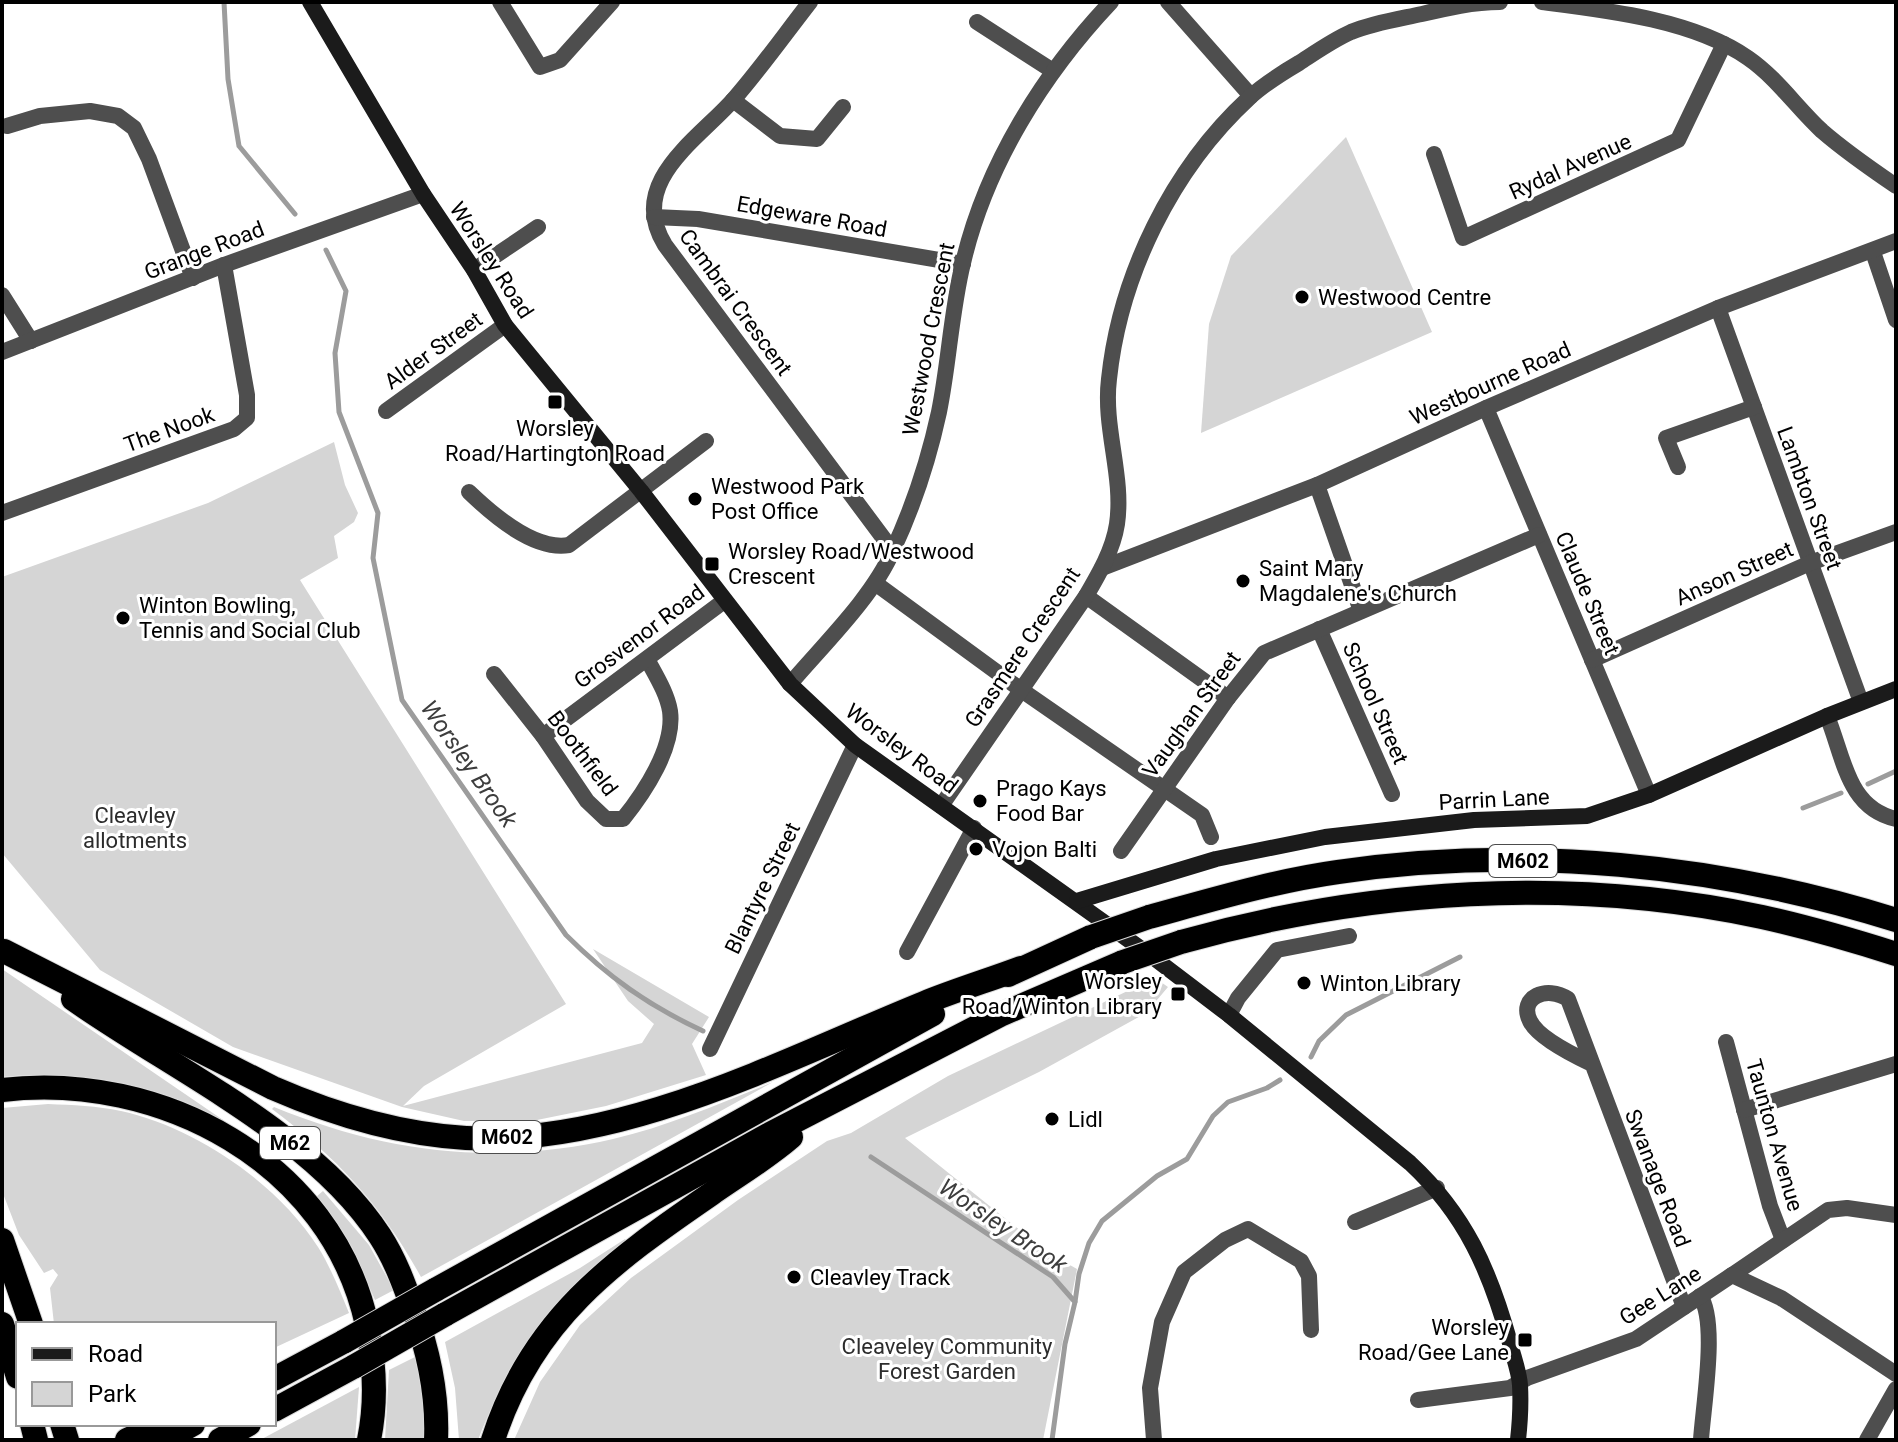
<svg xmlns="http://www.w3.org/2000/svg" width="1898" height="1442" viewBox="0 0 1898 1442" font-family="Roboto,sans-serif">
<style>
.green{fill:#d5d5d5}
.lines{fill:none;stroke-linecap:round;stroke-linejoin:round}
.stream{stroke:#9c9c9c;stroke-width:5}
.motorway-casing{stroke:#dbdbdb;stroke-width:26}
.minor{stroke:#4e4e4e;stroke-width:16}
.secondary{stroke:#1b1b1b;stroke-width:16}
.motorway{stroke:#000;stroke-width:24}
.motorway-bridge-casing{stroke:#dbdbdb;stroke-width:26;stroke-linecap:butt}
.motorway-bridge{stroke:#000;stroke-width:24}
.poi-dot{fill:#000;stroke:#fff;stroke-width:3}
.labels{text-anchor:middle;stroke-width:6;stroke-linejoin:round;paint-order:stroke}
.shield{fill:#fff;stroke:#4c4c4c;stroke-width:2}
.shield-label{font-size:20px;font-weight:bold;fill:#000}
.street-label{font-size:22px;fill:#000;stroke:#fff}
.poi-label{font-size:22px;fill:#000;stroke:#fff;text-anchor:start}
.park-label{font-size:22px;fill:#2c2c2c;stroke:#fff}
.water-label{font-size:24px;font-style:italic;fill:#3d3d3d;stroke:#fff}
</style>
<rect width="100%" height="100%" fill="#fff"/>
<g class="green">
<path d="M1346 137 1432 332 1201 433 1209 324 1231 256Z"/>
<path d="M334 442 345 485 358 513 354 522 334 536 338 558 300 580 566 1004 424 1086 403 1106 642 1043 654 1024 628 1001 593 949 709 1017 692 1044 706 1075 606 1106 532 1121H464L402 1107 233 1047 100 970 2 853V577L208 503Z"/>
<path d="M2 969 226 1122C154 1089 82 1068 2 1077Z"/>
<path d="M1155 978 1168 987 1146 1013 1039 1072 905 1138 1047 1252 1077 1269 1043 1440H514L540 1382 580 1325 631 1278 738 1200 827 1141 851 1133 948 1076Z"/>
<path d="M773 1082 421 1277C380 1203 338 1159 272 1109L274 1107C386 1153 494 1166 613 1139 668 1126 721 1103 773 1082Z"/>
<path d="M48 1104C73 1105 97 1106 121 1111 195 1127 277 1183 318 1247 331 1268 340 1291 349 1313L274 1348V1324H54L50 1288 58 1275 53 1269 44 1273 19 1235 2 1191V1108Z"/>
<path d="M323 1191 369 1245 394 1290 375 1300 352 1247 316 1197Z"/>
<path d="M625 1239 626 1241C555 1298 511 1354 478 1440H459L455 1388 445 1342 580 1268Z"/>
<path d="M417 1356 424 1389V1440H385L389 1370Z"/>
<path d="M359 1387 355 1440H260Z"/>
</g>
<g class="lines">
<g class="stream">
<path d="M224 2 228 79 239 146 295 214"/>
<path d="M326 250 346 291 335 353 339 412 378 513 373 558 402 700 566 935C608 977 649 1006 703 1031"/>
<path d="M1868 784 1896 771"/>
<path d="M1803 808 1841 793"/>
<path d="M1311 1057 1319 1041 1346 1015 1460 957"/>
<path d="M871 1157 1053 1277 1075 1302 1065 1344 1052 1440"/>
<path d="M1075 1302 1079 1274 1089 1243 1102 1221 1157 1176 1187 1159 1213 1116 1228 1102 1267 1088 1280 1080"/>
</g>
<defs>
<g id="motorway">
<path d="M1149 917C1211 900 1274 881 1338 872 1524 845 1717 864 1896 920"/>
<path d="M1181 942C1369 889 1570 876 1762 917 1807 927 1852 940 1896 954"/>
<path d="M4 951 273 1088C335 1115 398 1134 466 1138 624 1145 781 1061 924 1003 956 990 989 980 1021 968"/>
<path d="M1008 975 1091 937"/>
<path d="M73 999C172 1069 314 1134 380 1236 395 1259 404 1284 413 1309 429 1352 438 1394 436 1440"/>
<path d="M2 1090C160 1071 332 1162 367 1325 375 1364 377 1401 369 1440"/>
<path d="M2 1240 31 1324"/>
<path d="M435 1290 933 1014"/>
<path d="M444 1315 770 1134 1000 1015 1123 962"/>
<path d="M2 1324 18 1377"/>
<path d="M274 1379 345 1341"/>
<path d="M274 1410 355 1366"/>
<path d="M32 1424 36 1440"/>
<path d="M62 1424 67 1440"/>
<path d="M127 1440 163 1424"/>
<path d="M165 1440 193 1424"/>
<path d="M220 1440 249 1424"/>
<path d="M493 1440C531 1320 612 1262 711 1194 738 1175 767 1158 791 1137"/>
</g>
</defs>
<use href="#motorway" class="motorway-casing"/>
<g class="minor">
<path d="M500 2 540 67 560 60 612 2"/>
<path d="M810 2C785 34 761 68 734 99 699 139 626 182 665 245L893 551"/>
<path d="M1168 2 1251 96"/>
<path d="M1542 2C1606 10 1694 20 1748 58 1777 78 1797 108 1822 131 1845 151 1871 169 1896 186"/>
<path d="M977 22 1053 71"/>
<path d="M733 100 780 136 817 139 843 107"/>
<path d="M7 126 40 116 90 111 118 116 134 128 149 159 193 278"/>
<path d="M1434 154 1463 238 1678 140 1724 44"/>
<path d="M654 217 698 219 963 264"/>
<path d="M1873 252 1896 320"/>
<path d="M474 270 538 227"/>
<path d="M2 295 31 341"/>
<path d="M1718 308 1861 702"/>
<path d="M2 352 224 265 423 194"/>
<path d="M1486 408 1649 795"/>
<path d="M386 411 505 325"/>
<path d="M1678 467 1666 438 1754 407"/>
<path d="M1317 485 1361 611"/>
<path d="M469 492C493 515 534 551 569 545L706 441"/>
<path d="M2 513 234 429 247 418V395L224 265"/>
<path d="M1102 568 1317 485 1486 408 1718 308 1896 241"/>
<path d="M875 583 1020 689 1202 815 1211 837"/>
<path d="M1086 596 1228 698"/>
<path d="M1319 629 1392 794"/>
<path d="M1592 660 1810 563 1896 532"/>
<path d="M494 674 543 736 587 801 606 819H623C644 793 675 747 670 711 667 693 656 676 647 659"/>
<path d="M790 684C823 645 873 597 893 550 913 507 929 458 939 412 949 363 951 312 963 263 986 165 1043 74 1111 2"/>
<path d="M1827 716C1844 757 1847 808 1896 819"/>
<path d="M543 736 724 601"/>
<path d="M941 806 1086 596C1099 574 1113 550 1117 524 1124 476 1103 428 1109 379 1120 275 1172 169 1249 98 1264 84 1282 73 1299 63 1316 52 1333 40 1351 32 1373 23 1399 19 1422 14 1447 8 1473 2 1500 2"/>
<path d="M1121 851 1228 698 1264 653 1539 535"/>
<path d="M907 952 974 828"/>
<path d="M1229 1015 1238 998 1277 950 1349 936"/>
<path d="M1726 1042 1770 1206 1783 1240"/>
<path d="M710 1049 855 745"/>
<path d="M1592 1064C1575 1056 1538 1038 1530 1021 1518 997 1547 985 1568 999L1684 1307"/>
<path d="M1744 1110 1896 1064"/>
<path d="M1355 1222 1437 1188"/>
<path d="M1732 1275 1828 1210 1847 1208 1896 1215"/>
<path d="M1700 1296C1718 1321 1703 1407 1701 1440"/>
<path d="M1418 1400 1510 1388 1527 1378 1636 1339 1732 1275 1781 1298 1896 1374"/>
<path d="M1154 1440 1150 1388 1162 1322 1184 1272 1225 1240 1248 1229 1301 1261 1309 1276 1311 1330"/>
<path d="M1867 1440 1896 1389"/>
</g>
<g class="secondary">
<path d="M310 2 423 194 474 270 505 325 641 491 790 684 855 745 1154 958 1229 1015 1410 1163C1466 1215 1490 1271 1510 1343 1513 1356 1519 1371 1520 1385 1521 1403 1520 1422 1518 1440"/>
<path d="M1077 901 1216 859 1325 837 1474 820 1587 816 1649 795 1827 716 1896 689"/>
</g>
<use href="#motorway" class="motorway"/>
<defs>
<g id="motorway-bridge">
<path d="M1091 937 1149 917"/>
<path d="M1123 962 1181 942"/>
<path d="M345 1341 435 1290"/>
<path d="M355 1366 444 1315"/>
</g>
</defs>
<use href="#motorway-bridge" class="motorway-bridge-casing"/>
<use href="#motorway-bridge" class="motorway-bridge"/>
</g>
<g class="poi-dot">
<circle cx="1302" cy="297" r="8"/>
<rect x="547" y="394" width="16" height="16" rx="4"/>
<circle cx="695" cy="499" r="8"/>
<rect x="704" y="556" width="16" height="16" rx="4"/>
<circle cx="1243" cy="581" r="8"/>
<circle cx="123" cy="618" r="8"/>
<circle cx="980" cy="801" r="8"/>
<circle cx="976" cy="849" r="8"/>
<circle cx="1304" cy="983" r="8"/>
<rect x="1170" y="986" width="16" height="16" rx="4"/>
<circle cx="1052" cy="1119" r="8"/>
<circle cx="794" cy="1277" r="8"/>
<rect x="1517" y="1332" width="16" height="16" rx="4"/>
</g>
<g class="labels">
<g class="shield">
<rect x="1489" y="845" width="68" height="32" rx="6"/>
<rect x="473" y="1121" width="68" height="32" rx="6"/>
<rect x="260" y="1127" width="60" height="32" rx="6"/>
</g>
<g class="shield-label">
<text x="1523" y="868">M602</text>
<text x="507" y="1144">M602</text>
<text x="290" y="1150">M62</text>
</g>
<g class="street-label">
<text transform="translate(1570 166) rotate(-24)" y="8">Rydal Avenue</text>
<text transform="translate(812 216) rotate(10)" y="8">Edgeware Road</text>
<text transform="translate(204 250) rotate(-21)" y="8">Grange Road</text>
<text transform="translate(492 260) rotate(57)" y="8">Worsley Road</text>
<text transform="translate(736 302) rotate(54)" y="8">Cambrai Crescent</text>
<text transform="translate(928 339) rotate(-79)" y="8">Westwood Crescent</text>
<text transform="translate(433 350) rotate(-36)" y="8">Alder Street</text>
<text transform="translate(1490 383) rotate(-24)" y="8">Westbourne Road</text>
<text transform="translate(169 429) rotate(-20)" y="8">The Nook</text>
<text transform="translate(1810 498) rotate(70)" y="8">Lambton Street</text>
<text transform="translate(1734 573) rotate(-24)" y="8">Anson Street</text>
<text transform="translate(1588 593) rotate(67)" y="8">Claude Street</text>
<text transform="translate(639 636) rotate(-37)" y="8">Grosvenor Road</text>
<text transform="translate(1022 647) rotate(-56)" y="8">Grasmere Crescent</text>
<text transform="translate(1376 703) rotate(66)" y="8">School Street</text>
<text transform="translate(1191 714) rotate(-54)" y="8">Vaughan Street</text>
<text transform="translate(902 748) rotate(37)" y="8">Worsley Road</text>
<text transform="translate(583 753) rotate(53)" y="8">Boothfield</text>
<text transform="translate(1494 799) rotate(-3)" y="8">Parrin Lane</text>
<text transform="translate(762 888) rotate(-64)" y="8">Blantyre Street</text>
<text transform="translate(1775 1135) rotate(74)" y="8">Taunton Avenue</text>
<text transform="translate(1658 1178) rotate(69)" y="8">Swanage Road</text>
<text transform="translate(1660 1295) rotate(-32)" y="8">Gee Lane</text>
</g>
<g class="poi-label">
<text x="1318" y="305">Westwood Centre</text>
<text x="555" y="436" text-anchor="middle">Worsley<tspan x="555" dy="25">Road/Hartington Road</tspan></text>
<text x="711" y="494">Westwood Park<tspan x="711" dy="25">Post Office</tspan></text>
<text x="728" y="559">Worsley Road/Westwood<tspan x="728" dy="25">Crescent</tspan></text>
<text x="1259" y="576">Saint Mary<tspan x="1259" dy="25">Magdalene's Church</tspan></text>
<text x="139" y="613">Winton Bowling,<tspan x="139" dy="25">Tennis and Social Club</tspan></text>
<text x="996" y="796">Prago Kays<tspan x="996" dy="25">Food Bar</tspan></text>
<text x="992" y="857">Vojon Balti</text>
<text x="1162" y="989" text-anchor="end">Worsley<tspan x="1162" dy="25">Road/Winton Library</tspan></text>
<text x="1320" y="991">Winton Library</text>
<text x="1068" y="1127">Lidl</text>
<text x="810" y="1285">Cleavley Track</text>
<text x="1509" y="1335" text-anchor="end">Worsley<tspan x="1509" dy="25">Road/Gee Lane</tspan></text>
</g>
<g class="park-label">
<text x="135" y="823">Cleavley<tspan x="135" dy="25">allotments</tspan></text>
<text x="947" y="1354">Cleaveley Community<tspan x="947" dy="25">Forest Garden</tspan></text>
</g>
<g class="water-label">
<text transform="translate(469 764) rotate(55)" y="8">Worsley Brook</text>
<text transform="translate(1003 1226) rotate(34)" y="8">Worsley Brook</text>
</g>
</g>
<rect width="1898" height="1442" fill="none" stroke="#000000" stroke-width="8"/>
<rect x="16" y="1322" width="260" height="104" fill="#ffffff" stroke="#999999" stroke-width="2"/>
<rect x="32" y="1348" width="40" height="12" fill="#1b1b1b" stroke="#999999" stroke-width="2"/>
<text x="88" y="1362" font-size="24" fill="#000000">Road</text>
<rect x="32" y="1382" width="40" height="24" fill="#d5d5d5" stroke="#999999" stroke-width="2"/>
<text x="88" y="1402" font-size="24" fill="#000000">Park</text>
</svg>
